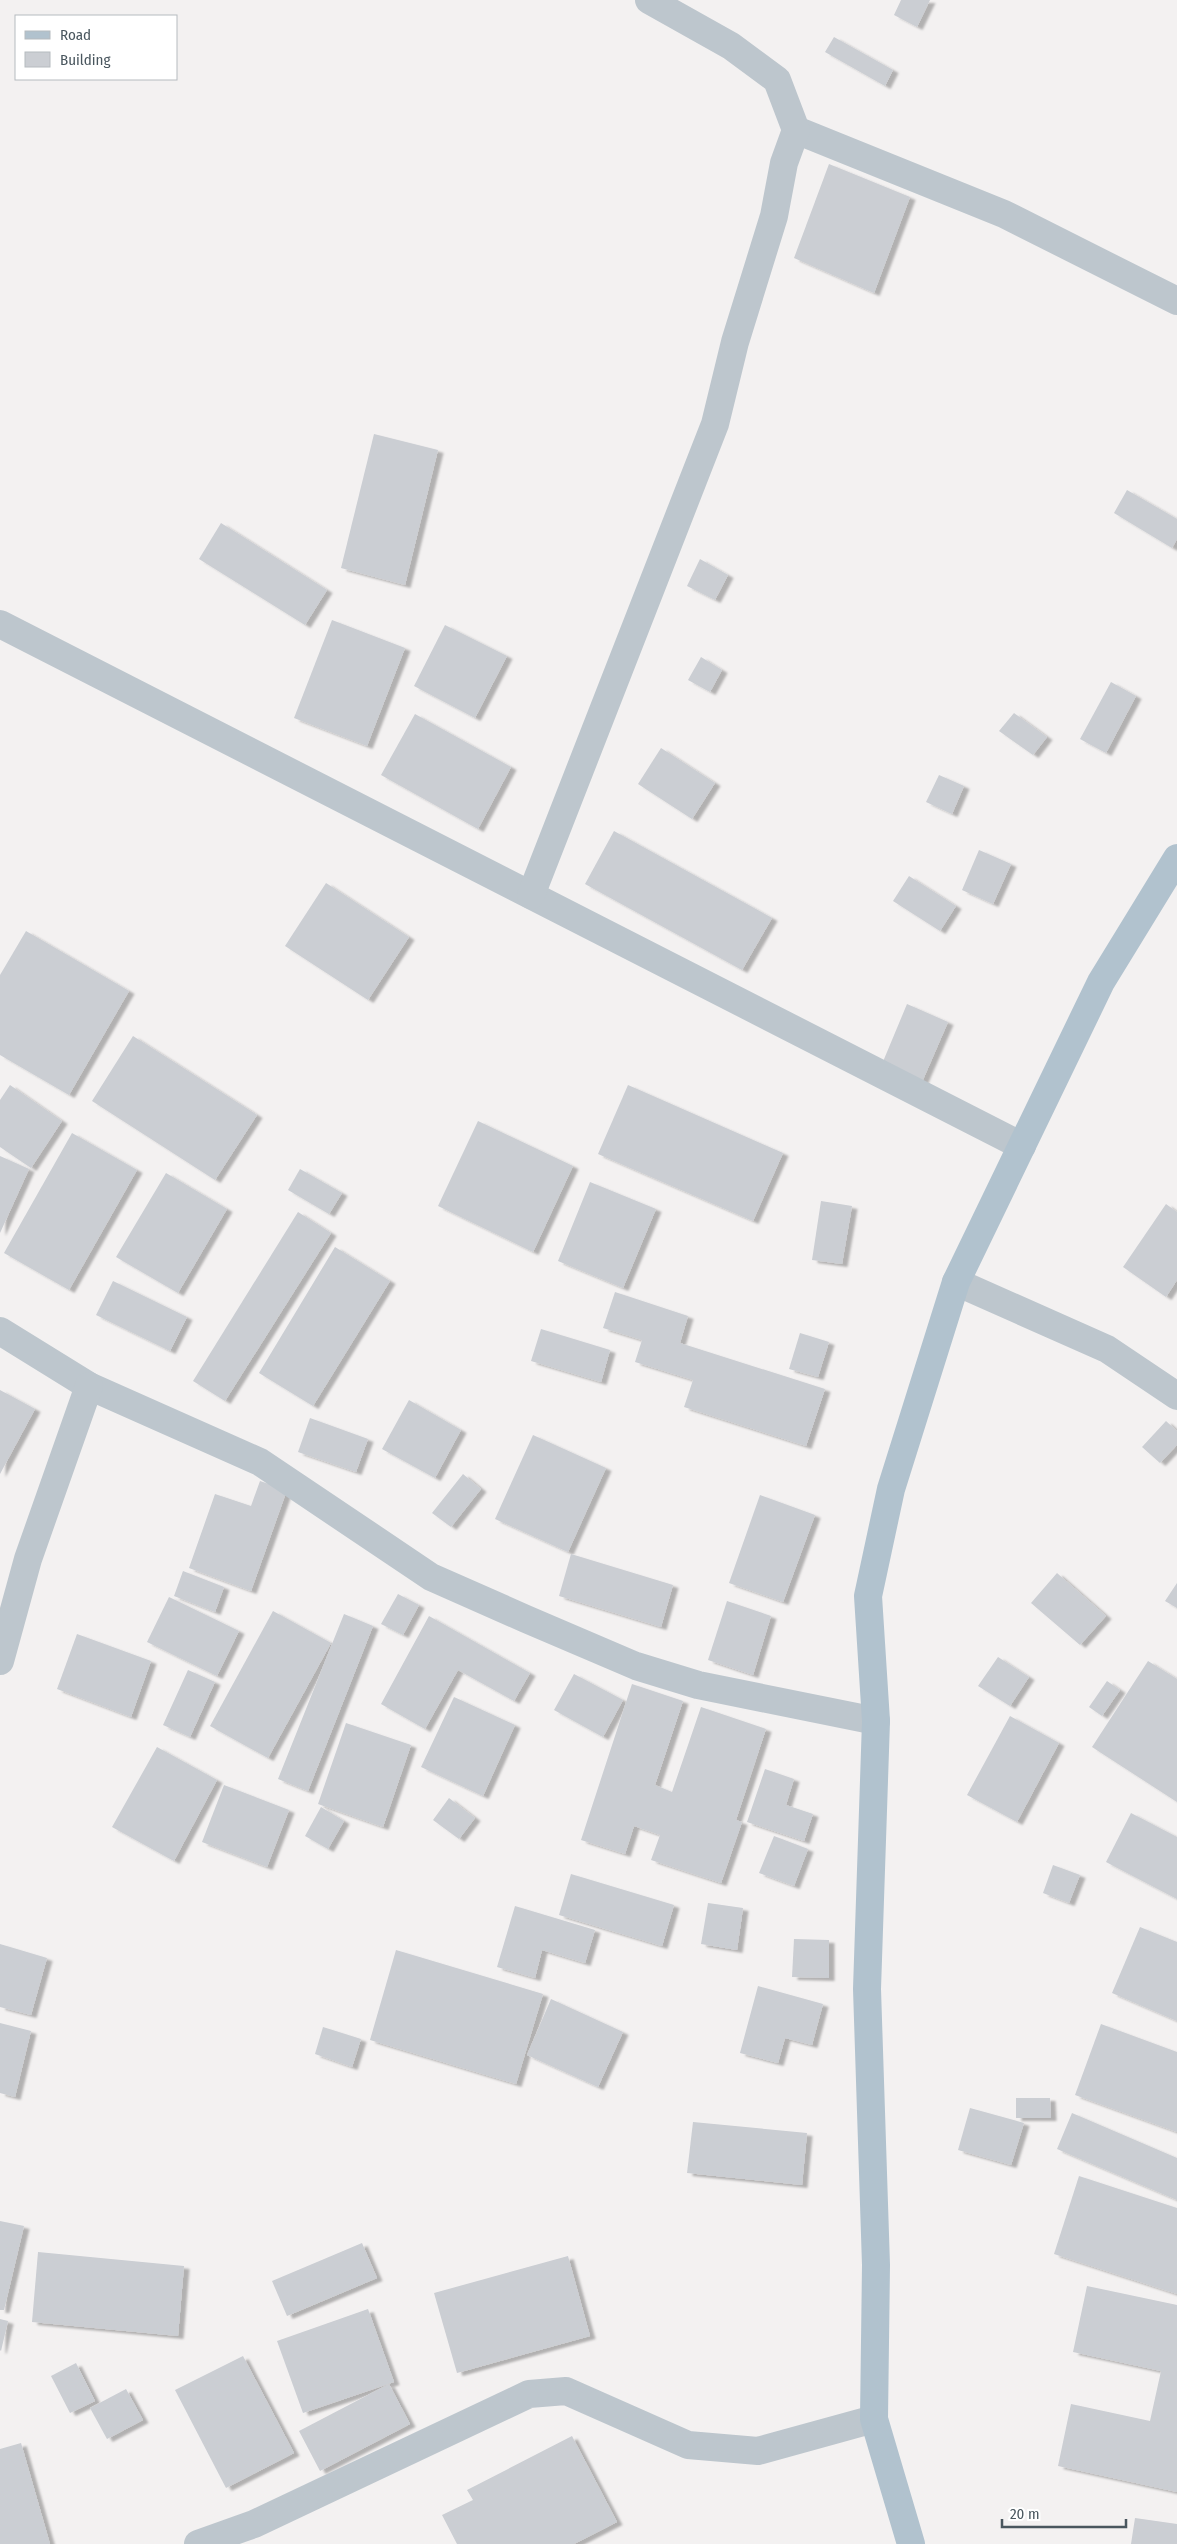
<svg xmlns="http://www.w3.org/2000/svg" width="1177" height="2544" viewBox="0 0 1177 2544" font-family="'Fira Sans Condensed',sans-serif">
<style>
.building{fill:#cbced3;filter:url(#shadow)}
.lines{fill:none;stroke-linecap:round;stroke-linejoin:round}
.minor{stroke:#bdc6cd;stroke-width:28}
.primary{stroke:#b1c2ce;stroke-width:28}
</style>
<defs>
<filter id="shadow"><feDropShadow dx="5.5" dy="3" stdDeviation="1" flood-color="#0004"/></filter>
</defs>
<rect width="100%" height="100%" fill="#f3f1f1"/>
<g class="building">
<path d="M901 0H930L917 27 894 15Z"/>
<path d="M834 37 893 70 885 86 825 52Z"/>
<path d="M829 164 910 197 874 293 794 258Z"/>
<path d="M374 434 438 450 405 585 341 568Z"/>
<path d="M1127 490 1177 519V539L1172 548 1114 513Z"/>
<path d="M221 523 327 590 305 625 199 559Z"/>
<path d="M700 559 728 575 715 600 687 586Z"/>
<path d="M332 620 405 648 367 746 294 718Z"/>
<path d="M445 625 507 656 475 718 414 686Z"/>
<path d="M701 657 722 670 710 692 688 680Z"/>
<path d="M1111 682 1136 696 1106 753 1080 739Z"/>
<path d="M1014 713 1047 737 1033 755 999 731Z"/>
<path d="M415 714 511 767 478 829 381 775Z"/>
<path d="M661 748 715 783 692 819 638 784Z"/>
<path d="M939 775 964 786 952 814 926 802Z"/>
<path d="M614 831 772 918 742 970 585 884Z"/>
<path d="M979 850 1011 864 993 904 962 890Z"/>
<path d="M909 876 956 906 940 931 893 901Z"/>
<path d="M326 883 409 937 368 1000 285 946Z"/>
<path d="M26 931 129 991 69 1095 0 1055V975Z"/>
<path d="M907 1004 948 1022 922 1082 882 1064Z"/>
<path d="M133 1036 257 1115 215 1180 92 1101Z"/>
<path d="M10 1085 62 1121 31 1168 0 1147V1100Z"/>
<path d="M628 1085 783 1153 753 1221 598 1154Z"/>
<path d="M478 1121 573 1166 533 1252 438 1206Z"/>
<path d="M72 1133 137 1170 69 1290 4 1253Z"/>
<path d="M0 1156 29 1169 0 1233Z"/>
<path d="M300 1169 342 1193 329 1214 288 1190Z"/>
<path d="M166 1173 227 1209 178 1293 116 1257Z"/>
<path d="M590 1182 656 1209 623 1288 558 1261Z"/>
<path d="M821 1201 852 1206 842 1264 812 1260Z"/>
<path d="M1166 1204 1177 1212V1280L1166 1297 1123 1267Z"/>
<path d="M298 1212 331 1233 225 1401 193 1381Z"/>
<path d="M335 1247 390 1281 313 1406 259 1373Z"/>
<path d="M113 1281 187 1317 170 1351 96 1315Z"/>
<path d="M615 1292 688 1316 680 1343 825 1389 806 1446 684 1407 693 1380 635 1362 642 1340 603 1328Z"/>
<path d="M541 1329 610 1350 601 1382 531 1361Z"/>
<path d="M800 1333 829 1342 818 1377 789 1369Z"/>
<path d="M0 1390 35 1409 0 1474Z"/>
<path d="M409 1400 461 1430 435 1478 382 1449Z"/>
<path d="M310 1418 368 1439 356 1472 298 1452Z"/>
<path d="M1166 1421 1177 1431V1445L1160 1463 1142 1447Z"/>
<path d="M533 1435 606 1468 568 1552 495 1519Z"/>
<path d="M463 1474 481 1489 451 1527 432 1513Z"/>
<path d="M260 1481 287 1490 251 1591 189 1568 215 1494 251 1506Z"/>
<path d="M760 1495 815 1515 783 1602 729 1583Z"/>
<path d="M571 1554 673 1585 661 1627 559 1596Z"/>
<path d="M183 1571 224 1587 215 1612 174 1596Z"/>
<path d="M1057 1573 1106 1616 1080 1645 1031 1603Z"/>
<path d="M1177 1583V1608L1165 1601Z"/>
<path d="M398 1594 419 1605 403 1635 381 1624Z"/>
<path d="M169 1597 239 1631 217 1676 147 1642Z"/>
<path d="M727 1601 771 1616 753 1675 708 1660Z"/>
<path d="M273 1611 331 1643 268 1758 210 1726Z"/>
<path d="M344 1614 373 1626 308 1791 278 1779Z"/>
<path d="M429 1616 530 1673 514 1701 458 1670 425 1729 381 1704Z"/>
<path d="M77 1634 151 1661 131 1717 57 1689Z"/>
<path d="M998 1657 1029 1677 1010 1706 978 1686Z"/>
<path d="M1148 1661 1177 1679V1802L1092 1747Z"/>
<path d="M188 1670 215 1682 190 1737 163 1725Z"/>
<path d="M574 1674 623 1700 603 1737 554 1710Z"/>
<path d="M1107 1681 1120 1690 1102 1716 1089 1707Z"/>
<path d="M632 1684 683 1701 655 1785 672 1792 701 1707 766 1729 736 1820 742 1822 721 1883 651 1860 660 1835 634 1826 625 1854 581 1840Z"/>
<path d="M454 1697 515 1725 483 1796 421 1767Z"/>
<path d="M1010 1716 1059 1743 1017 1822 967 1795Z"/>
<path d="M346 1723 411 1745 383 1827 318 1804Z"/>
<path d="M157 1747 217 1780 174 1861 112 1827Z"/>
<path d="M765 1769 794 1779 786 1805 813 1814 804 1841 747 1822Z"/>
<path d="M224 1785 289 1810 267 1867 202 1842Z"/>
<path d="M449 1798 475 1818 459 1839 433 1820Z"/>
<path d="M321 1807 344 1821 328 1849 305 1836Z"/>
<path d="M1131 1813 1177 1837V1899L1106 1862Z"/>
<path d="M774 1836 808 1849 794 1886 759 1873Z"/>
<path d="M1053 1865 1080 1875 1069 1903 1043 1893Z"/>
<path d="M571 1874 674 1905 662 1946 559 1915Z"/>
<path d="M708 1903 743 1908 737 1950 701 1944Z"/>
<path d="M515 1906 595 1930 585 1963 542 1950 535 1978 497 1967Z"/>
<path d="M1140 1927 1177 1942V2021L1112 1993Z"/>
<path d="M794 1939 829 1940V1978L792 1977Z"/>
<path d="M0 1944 47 1958 31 2015 0 2007Z"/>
<path d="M396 1950 543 1994 516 2084 370 2040Z"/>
<path d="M758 1986 823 2004 812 2045 785 2038 778 2063 740 2053Z"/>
<path d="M551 1999 623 2032 598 2087 527 2055Z"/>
<path d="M0 2023 31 2031 15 2097 0 2093Z"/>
<path d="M1101 2024 1177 2052V2132L1075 2095Z"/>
<path d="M323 2027 361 2039 352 2067 315 2054Z"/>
<path d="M1016 2098H1050L1051 2118H1016Z"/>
<path d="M970 2108 1024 2123 1011 2165 958 2150Z"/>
<path d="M1072 2113 1177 2158V2200L1057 2149Z"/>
<path d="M693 2122 807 2133 802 2185 687 2173Z"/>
<path d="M1079 2176 1177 2208V2294L1054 2254Z"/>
<path d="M0 2221 24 2226 4 2310H0Z"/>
<path d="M362 2243 377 2278 287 2316 272 2281Z"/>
<path d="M38 2252 184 2266 178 2336 32 2322Z"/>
<path d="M568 2256 590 2336 457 2373 434 2293Z"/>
<path d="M1087 2286 1177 2305V2492L1058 2466 1071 2404 1150 2421 1161 2371 1073 2352Z"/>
<path d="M368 2309 394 2382 303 2413 277 2341Z"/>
<path d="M0 2319 8 2321 1 2351 0 2350Z"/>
<path d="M243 2356 294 2453 226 2488 175 2390Z"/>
<path d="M76 2363 95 2401 70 2413 51 2376Z"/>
<path d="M389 2384 410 2424 320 2471 299 2431Z"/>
<path d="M126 2389 143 2420 107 2439 90 2408Z"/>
<path d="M572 2436 617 2522 574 2544H457L442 2515 473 2500 467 2490Z"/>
<path d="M21 2443 50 2544H0V2449Z"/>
<path d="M1135 2518 1177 2524V2544H1131Z"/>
</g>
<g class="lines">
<g class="minor">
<path d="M796 130 1004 214 1177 301"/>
<path d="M0 624 1022 1146"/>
<path d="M531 895 715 424 735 342 774 216 784 163 796 130 777 80 731 46 649 0"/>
<path d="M956 1282 1107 1349 1177 1396"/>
<path d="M0 1331 89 1386 260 1462 431 1577 526 1619 636 1666 698 1685 876 1721"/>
<path d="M0 1661 28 1559 89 1386"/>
<path d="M198 2544 254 2524 529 2394 566 2391 688 2445 758 2451 874 2419"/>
</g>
<path class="primary" d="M911 2544 874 2419 876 2265 867 1989 876 1721 868 1596 891 1489 956 1282 1101 982 1177 858"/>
</g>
<rect x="15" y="15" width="162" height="65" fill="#ffffff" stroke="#b6bbbf"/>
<rect x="25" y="31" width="25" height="8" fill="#b1c2ce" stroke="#b6bbbf"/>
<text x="60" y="40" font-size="15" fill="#49565e">Road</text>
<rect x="25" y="52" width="25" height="15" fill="#cbced3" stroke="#b6bbbf"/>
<text x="60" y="65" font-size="15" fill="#49565e">Building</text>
<path d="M1002 2519v8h124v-8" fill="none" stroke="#49565e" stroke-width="2.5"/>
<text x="1010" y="2519" font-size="15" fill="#49565e" stroke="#ffffff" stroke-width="4" paint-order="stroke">20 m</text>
</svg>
